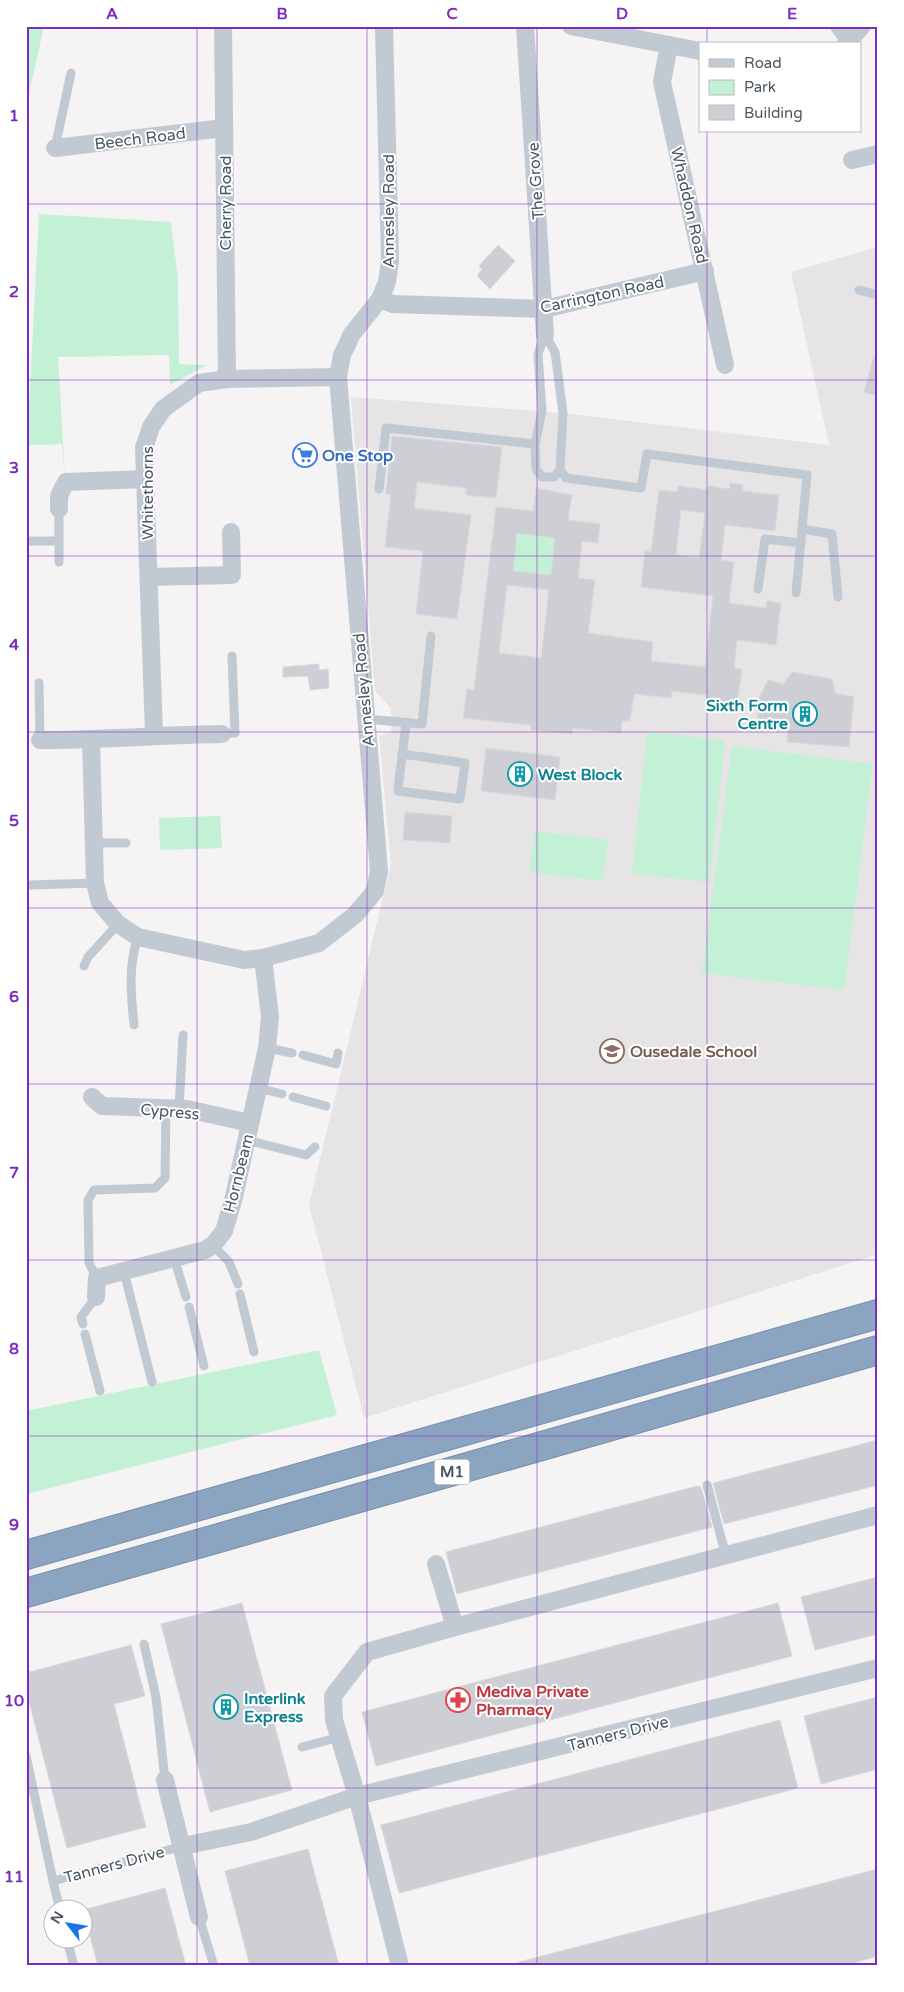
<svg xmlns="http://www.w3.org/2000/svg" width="904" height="1992" viewBox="0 0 904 1992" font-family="'Varela Round',sans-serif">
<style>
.education{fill:#e6e4e5}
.green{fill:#c3f1d5}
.building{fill:#cdcfd5;stroke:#d7d9de;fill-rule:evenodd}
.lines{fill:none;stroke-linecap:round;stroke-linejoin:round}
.highway-casing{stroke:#7690ad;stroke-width:30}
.lane{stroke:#c1cad2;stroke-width:9}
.street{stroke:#c1cad2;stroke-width:18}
.highway{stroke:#8ba5c1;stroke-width:28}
.grid{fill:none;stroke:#7b2cbf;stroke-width:1;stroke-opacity:0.55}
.labels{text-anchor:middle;stroke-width:4;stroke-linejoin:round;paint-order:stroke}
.shield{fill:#fff;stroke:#808990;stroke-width:1}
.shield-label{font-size:15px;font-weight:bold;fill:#4a5661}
.street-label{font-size:16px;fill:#4a5661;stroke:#fff}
.shop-label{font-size:16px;font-weight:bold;fill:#366cbe;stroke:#fff;text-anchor:start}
.culture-label{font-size:16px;font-weight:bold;fill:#0d838f;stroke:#fff;text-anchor:start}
.education-label{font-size:16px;font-weight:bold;fill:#785e54;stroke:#fff;text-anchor:start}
.health-label{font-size:16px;font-weight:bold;fill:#be3a42;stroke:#fff;text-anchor:start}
.neatline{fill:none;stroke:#7b2cbf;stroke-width:2}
.grid-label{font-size:16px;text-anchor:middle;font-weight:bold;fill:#7b2cbf}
</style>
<rect width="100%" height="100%" fill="#f5f3f3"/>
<path class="education" d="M878 247V1254L364 1418 309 1205 391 864 379 736 391 732V708L375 691 351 397 563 413 829 445 791 272Z"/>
<g class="green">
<path d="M26 26H44L26 107Z"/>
<path d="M39 214 171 222 178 280 179 364 207 365 170 385 169 355 58 357 65 477 62 444 27 445Z"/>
<path d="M517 533 555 538 551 575 513 571Z"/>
<path d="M647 732 725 740 710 882 632 874Z"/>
<path d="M732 746 873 764 844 990 702 973Z"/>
<path d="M220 816 222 848 160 850 159 818Z"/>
<path d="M535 831 608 840 603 881 529 872Z"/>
<path d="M319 1350 337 1415 26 1494V1411Z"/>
</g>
<g class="building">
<path d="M498 245 515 261 490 289 477 276 482 269 479 266Z"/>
<path d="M874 356H878V396L864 392Z"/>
<path d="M392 436 502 447 496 498 466 495 467 488 417 482 414 508 471 515 457 619 416 614 423 551 385 547 391 495 386 494Z"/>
<path d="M730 483 743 485 742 491 779 495 775 531 725 525 721 560 734 562 729 603 766 608 767 601 781 603 776 645 737 640 734 668 742 669 737 706 706 703 707 695 672 691 671 698 634 694 630 721H622L621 733 573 728 572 734 531 730V725L463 718 467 689 474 690 496 507 533 511 536 488 572 495 568 520 600 524 598 543 582 541 578 578 595 580 588 633 653 642 651 661 705 667 713 596 641 587 645 551 651 552 659 490 677 492 678 486 707 490 708 486 730 489ZM681 510 705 513 699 558 676 555ZM517 533 555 538 551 575 513 571ZM507 585 549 590 541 658 499 653Z"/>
<path d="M319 664V670L328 669 329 688 310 690 308 676 283 677V667Z"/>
<path d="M792 672 832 679 835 693 854 697 849 747 787 742 788 728 757 724 759 709 754 708 768 680 783 684Z"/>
<path d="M486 748 560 757 555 800 481 791Z"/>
<path d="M405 812 452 816 450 843 403 840Z"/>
<path d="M878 1440V1485L724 1524 713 1483Z"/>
<path d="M697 1486 701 1487 712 1527 457 1594 446 1552Z"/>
<path d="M878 1577V1634L815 1650 801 1597Z"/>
<path d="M242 1603 292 1790 210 1812 161 1624Z"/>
<path d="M778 1603 792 1656 376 1766 362 1712Z"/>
<path d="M131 1645 145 1696 114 1704 146 1827 67 1848 26 1690V1673Z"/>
<path d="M878 1697V1769L821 1784 804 1716Z"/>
<path d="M780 1720 798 1788 399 1893 381 1825Z"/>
<path d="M308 1849 339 1966H250L225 1871Z"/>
<path d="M878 1869V1956L843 1966H520L519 1962Z"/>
<path d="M165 1888 186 1966H98L83 1910Z"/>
</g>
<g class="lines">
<defs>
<g id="highway">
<path d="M26 1555 878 1314"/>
<path d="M26 1593 878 1350"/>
</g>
</defs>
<use href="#highway" class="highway-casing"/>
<g class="lane">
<path d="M55 148 71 73"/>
<path d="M859 290 878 295"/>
<path d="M545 335 555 352 563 413 560 470 554 477H542L536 469 535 444 542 411 538 354Z"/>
<path d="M560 470 566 478 641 488 647 454 807 475 796 593"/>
<path d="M379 489 386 428 535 444"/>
<path d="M802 529 832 534 838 597"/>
<path d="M26 541H58"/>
<path d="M59 562V509"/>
<path d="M758 589 765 539 801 543"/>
<path d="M39 683 40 740"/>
<path d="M366 719 422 724 431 636"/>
<path d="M222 734 235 733 232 656"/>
<path d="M402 754 465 763 460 799 398 791C400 768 404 745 406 722"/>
<path d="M94 843H126"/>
<path d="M30 885 95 883"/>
<path d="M84 966 88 957 118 924"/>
<path d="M134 1025C131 996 128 965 138 937"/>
<path d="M267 1048 292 1053"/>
<path d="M303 1055 336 1064 338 1053"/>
<path d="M258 1088 282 1094"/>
<path d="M293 1097 326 1106"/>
<path d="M179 1109 183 1035"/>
<path d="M247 1140 306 1155 315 1147"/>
<path d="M213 1245 229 1262 238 1284"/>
<path d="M174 1258 186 1297"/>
<path d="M124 1272 152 1382"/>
<path d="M97 1278 89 1263 88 1200 94 1190 155 1188 165 1178 166 1109"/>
<path d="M240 1294 254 1352"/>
<path d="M189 1307 204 1366"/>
<path d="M83 1324 81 1317 96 1297"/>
<path d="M85 1334 100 1391"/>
<path d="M707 1485 726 1556"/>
<path d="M144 1644 156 1697 165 1780"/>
<path d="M302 1747 340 1737"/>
<path d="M26 1756 53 1881 183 1846"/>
<path d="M53 1881 60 1910"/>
<path d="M199 1917 214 1966"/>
<path d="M67 1940 74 1966"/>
</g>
<g class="street">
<path d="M223 26 227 379"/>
<path d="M525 26 545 335"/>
<path d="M571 26 700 51"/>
<path d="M839 26 850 41"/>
<path d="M846 44 862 26"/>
<path d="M669 45 662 82 725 365"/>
<path d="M55 148 224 128"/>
<path d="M852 160 878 154"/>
<path d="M380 299 393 304 544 309 705 271"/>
<path d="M59 509V496L66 482 145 479"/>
<path d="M149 577 232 575 231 532"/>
<path d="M154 735 144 448 151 427 163 409 199 383 227 379 338 377"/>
<path d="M40 740C101 740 161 735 222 734"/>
<path d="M91 740 95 883 100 903 118 924 138 937 244 960 263 958 319 943 355 915 375 891 379 871 338 377 342 355 352 334 380 299 387 282 390 261 384 26"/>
<path d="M92 1097 102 1106 187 1109 250 1123"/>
<path d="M96 1297 97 1278 205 1250 213 1245 224 1231 233 1201 267 1048 270 1017 263 958"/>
<path d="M436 1564 455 1627"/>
<path d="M165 1780 199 1917"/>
<path d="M183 1846 251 1832 357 1796 334 1720 333 1696 367 1652 455 1627 878 1515"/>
<path d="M400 1966 357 1796 878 1668"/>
</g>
<use href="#highway" class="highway"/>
</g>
<path class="grid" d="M197 26V1966M367 26V1966M537 26V1966M707 26V44M707 131V1966M26 204H878M26 380H878M26 556H878M26 732H878M26 908H878M26 1084H878M26 1260H878M26 1436H878M26 1612H878M26 1788H878"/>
<defs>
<symbol id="supermarket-ring" viewBox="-11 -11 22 22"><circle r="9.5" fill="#fff" stroke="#3f7fe0" stroke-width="1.5"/><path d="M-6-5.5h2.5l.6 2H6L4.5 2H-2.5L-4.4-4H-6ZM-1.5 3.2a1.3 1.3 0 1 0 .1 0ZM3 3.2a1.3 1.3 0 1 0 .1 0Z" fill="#3f7fe0"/></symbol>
<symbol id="building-ring" viewBox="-11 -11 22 22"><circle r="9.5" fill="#fff" stroke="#0f9aa8" stroke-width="1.5"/><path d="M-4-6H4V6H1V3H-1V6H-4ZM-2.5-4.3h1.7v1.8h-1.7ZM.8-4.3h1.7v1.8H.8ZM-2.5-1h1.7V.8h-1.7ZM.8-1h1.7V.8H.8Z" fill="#0f9aa8"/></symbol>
<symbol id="school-ring" viewBox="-11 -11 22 22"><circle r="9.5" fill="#fff" stroke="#8d6e63" stroke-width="1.5"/><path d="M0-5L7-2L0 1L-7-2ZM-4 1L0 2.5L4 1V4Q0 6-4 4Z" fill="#8d6e63"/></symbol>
<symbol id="pharmacy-ring" viewBox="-11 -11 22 22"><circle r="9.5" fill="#fff" stroke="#e0444e" stroke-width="1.5"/><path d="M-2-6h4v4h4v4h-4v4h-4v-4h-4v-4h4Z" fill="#e0444e"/></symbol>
</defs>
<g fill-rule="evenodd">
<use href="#supermarket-ring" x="291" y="441" width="28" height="28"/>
<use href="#building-ring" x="791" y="700" width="28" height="28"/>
<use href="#building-ring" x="506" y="760" width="28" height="28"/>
<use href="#school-ring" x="598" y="1037" width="28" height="28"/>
<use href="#pharmacy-ring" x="444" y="1686" width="28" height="28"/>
<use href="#building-ring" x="212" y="1693" width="28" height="28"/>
</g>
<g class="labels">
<rect class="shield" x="434.5" y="1459.5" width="35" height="25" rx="4"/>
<g class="shield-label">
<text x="452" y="1477">M1</text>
</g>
<g class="street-label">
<text transform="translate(140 138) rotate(-7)" y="6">Beech Road</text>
<text transform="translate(535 181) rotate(-94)" y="6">The Grove</text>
<text transform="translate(225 203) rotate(-90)" y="6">Cherry Road</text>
<text transform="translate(690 205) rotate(77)" y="6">Whaddon Road</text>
<text transform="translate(388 211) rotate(-90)" y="6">Annesley Road</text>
<text transform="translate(602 294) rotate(-12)" y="6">Carrington Road</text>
<text transform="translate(147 493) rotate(-90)" y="6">Whitethorns</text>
<text transform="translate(363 690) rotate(-95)" y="6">Annesley Road</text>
<text transform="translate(170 1111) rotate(5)" y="6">Cypress</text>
<text transform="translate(238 1173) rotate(-76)" y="6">Hornbeam</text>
<text transform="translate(618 1733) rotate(-14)" y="6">Tanners Drive</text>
<text transform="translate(114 1864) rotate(-15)" y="6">Tanners Drive</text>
</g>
<g class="shop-label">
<text x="322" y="461">One Stop</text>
</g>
<g class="culture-label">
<text x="788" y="711" text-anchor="end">Sixth Form<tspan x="788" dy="18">Centre</tspan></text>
<text x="538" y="780">West Block</text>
<text x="244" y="1704">Interlink<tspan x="244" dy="18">Express</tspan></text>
</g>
<g class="education-label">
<text x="630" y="1057">Ousedale School</text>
</g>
<g class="health-label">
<text x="476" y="1697">Mediva Private<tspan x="476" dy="18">Pharmacy</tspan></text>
</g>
</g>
<rect width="904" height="1992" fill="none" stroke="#ffffff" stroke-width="55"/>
<rect x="699" y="42" width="162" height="90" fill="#ffffff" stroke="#b7bbc0"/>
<rect x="709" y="59" width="25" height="8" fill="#c1cad2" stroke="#b7bbc0"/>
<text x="744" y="68" font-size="15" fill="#4a5661">Road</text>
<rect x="709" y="80" width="25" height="15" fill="#c3f1d5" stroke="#b7bbc0"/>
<text x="744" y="92" font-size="15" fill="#4a5661">Park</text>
<rect x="709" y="105" width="25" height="15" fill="#cdcfd5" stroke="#b7bbc0"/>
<text x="744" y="118" font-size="15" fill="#4a5661">Building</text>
<g transform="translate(68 1924) rotate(301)"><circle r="24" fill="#ffffff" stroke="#b7bbc0"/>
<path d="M0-4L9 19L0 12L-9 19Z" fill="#1a73e8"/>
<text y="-8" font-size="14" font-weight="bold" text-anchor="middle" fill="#4a5661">N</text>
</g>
<rect x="28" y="28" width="848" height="1936" class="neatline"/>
<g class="grid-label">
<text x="112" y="19">A</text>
<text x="282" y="19">B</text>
<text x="452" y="19">C</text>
<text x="622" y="19">D</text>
<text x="792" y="19">E</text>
<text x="14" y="121">1</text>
<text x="14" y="297">2</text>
<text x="14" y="473">3</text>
<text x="14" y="650">4</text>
<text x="14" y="826">5</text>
<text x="14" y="1002">6</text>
<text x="14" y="1178">7</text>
<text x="14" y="1354">8</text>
<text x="14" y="1530">9</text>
<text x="14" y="1706">10</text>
<text x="14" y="1882">11</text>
</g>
</svg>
